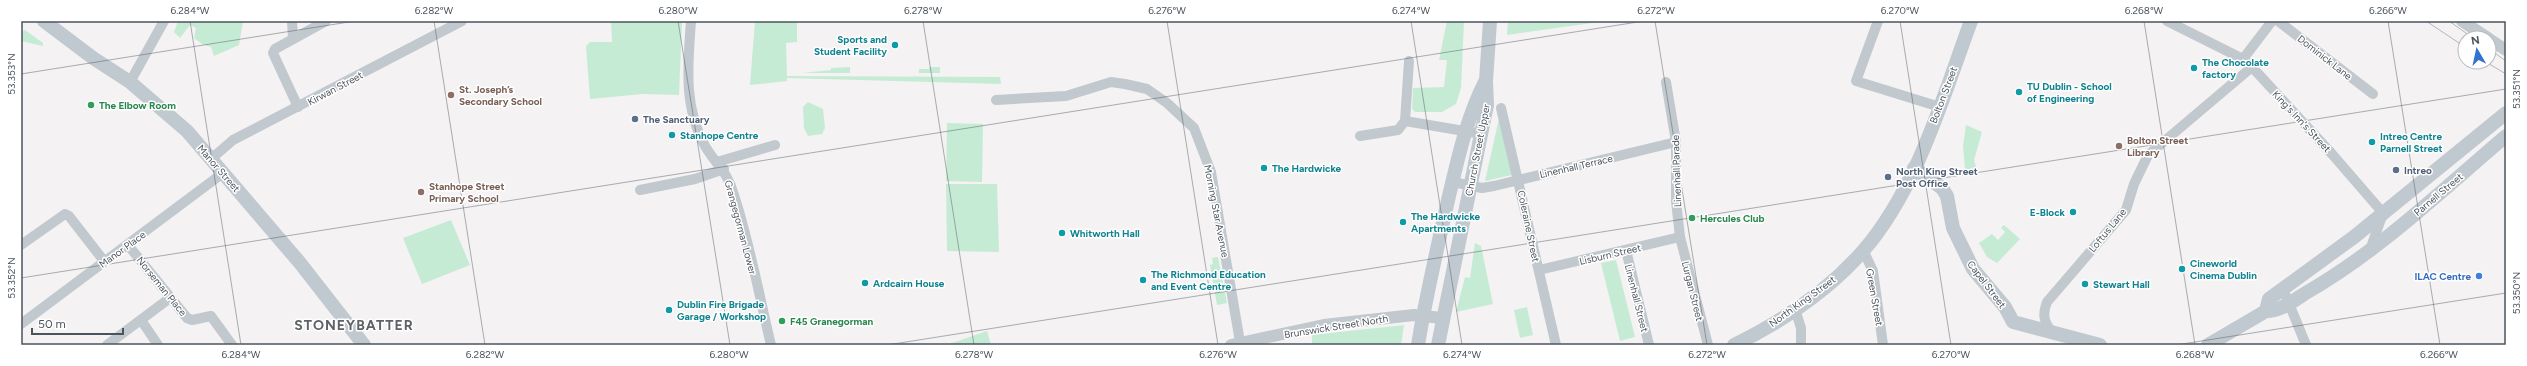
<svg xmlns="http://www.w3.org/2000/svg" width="2527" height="366" viewBox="0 0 2527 366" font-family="Figtree,sans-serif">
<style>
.green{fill:#c6ebd5}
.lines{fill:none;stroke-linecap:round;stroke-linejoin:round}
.minor{stroke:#c1c8ce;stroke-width:10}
.tertiary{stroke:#c1c8ce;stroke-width:12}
.secondary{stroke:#c0c8d0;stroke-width:14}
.tram{stroke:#b5b7bb;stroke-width:1}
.ticks{fill:none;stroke:#4b545d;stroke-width:1;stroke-opacity:0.45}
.culture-dot{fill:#0f9aa8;stroke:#fff;stroke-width:1.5}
.education-dot{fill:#8d6e63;stroke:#fff;stroke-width:1.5}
.leisure-dot{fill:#2e9e5b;stroke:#fff;stroke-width:1.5}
.service-dot{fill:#5c6f8a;stroke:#fff;stroke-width:1.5}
.shop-dot{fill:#3f7fe0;stroke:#fff;stroke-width:1.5}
.labels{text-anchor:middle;stroke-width:3;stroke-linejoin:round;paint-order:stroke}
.culture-label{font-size:10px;font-weight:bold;fill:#0d838f;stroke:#fff;text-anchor:start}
.street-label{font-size:10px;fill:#4b545d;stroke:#fff}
.education-label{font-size:10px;font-weight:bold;fill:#785e54;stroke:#fff;text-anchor:start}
.leisure-label{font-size:10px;font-weight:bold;fill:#27864d;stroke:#fff;text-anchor:start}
.service-label{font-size:10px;font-weight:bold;fill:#4e5e75;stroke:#fff;text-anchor:start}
.shop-label{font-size:10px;font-weight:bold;fill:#366cbe;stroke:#fff;text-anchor:end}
.district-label{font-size:14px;font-weight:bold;letter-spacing:1px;fill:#5f6266;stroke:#fff}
.neatline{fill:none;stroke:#4b545d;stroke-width:1.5}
.ticks-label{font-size:10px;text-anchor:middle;fill:#4b545d}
</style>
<rect width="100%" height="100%" fill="#f4f2f2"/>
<g class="green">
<path d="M178 21H243L239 45 214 56 211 47 202 44 194 38 196 28 190 25 180 38 174 32Z"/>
<path d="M611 21 682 22 679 95 643 94 590 99 586 46 590 42H612Z"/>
<path d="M755 21H797V42L786 43 787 76 1000 77 1001 84 787 78V81L750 85Z"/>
<path d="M1447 21H1464L1461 88 1456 104 1442 112H1415L1412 109 1413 88 1444 87 1447 60H1439Z"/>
<path d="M1508 21H1607L1507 35Z"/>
<path d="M25 30 43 43V46L21 41V32Z"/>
<path d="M850 67V73H802L831 70V68Z"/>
<path d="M929 67H940V73H919V69H929Z"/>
<path d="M808 102 823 109 825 128 822 134 808 136 804 128 803 107Z"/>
<path d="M1500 114 1512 175 1485 181Z"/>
<path d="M947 123 983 124 982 182 946 181Z"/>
<path d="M1966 125 1982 132 1974 160 1978 174 1965 170 1963 146Z"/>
<path d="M946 184H997L999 252 947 251Z"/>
<path d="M451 220 470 265 422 284 403 238Z"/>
<path d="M2004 225 2020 239 1997 263 1987 257 1979 243 1992 234 1998 240 2005 232 2001 228Z"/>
<path d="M1475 243 1481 246 1493 304 1456 312 1465 277 1470 278Z"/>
<path d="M1218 257 1227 303 1217 305 1210 265 1213 264 1212 258Z"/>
<path d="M1616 260 1635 337 1620 341 1601 263Z"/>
<path d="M1527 307 1533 335 1520 338 1514 310Z"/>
<path d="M1404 325 1401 345H1312V335Z"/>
<path d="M987 331 991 345H946Z"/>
</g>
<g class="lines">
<g class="minor">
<path d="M292 21 293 38"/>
<path d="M691 21C688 63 683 107 705 146 716 165 727 170 734 195 750 244 759 295 771 345"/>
<path d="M1878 21 1856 81 1940 107"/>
<path d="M2167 21 2243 59 2252 67 2332 154 2383 213 2370 250"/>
<path d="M2278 21 2373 94"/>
<path d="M2243 59 2272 21"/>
<path d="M130 82 164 21"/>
<path d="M1666 82 1676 142V201L1680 237 1708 345"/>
<path d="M996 100 1066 96 1111 82 1125 84 1147 89 1167 103 1194 128 1211 172 1240 342"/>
<path d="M298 107 273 53 275 49 326 21"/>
<path d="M1501 108 1556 345"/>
<path d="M1405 121 1409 61"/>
<path d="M1360 136 1398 130 1405 121 1482 134"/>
<path d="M211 159 233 140 462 21"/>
<path d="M717 162 775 145"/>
<path d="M1453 182 1482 188 1494 186 1676 142"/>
<path d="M640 190 695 179 724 169"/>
<path d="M21 245 65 214 69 216 104 261"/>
<path d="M128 245 187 318 192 320 211 316 232 345"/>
<path d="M1626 250 1649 345"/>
<path d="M1863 250 1873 271 1883 345"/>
<path d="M1539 270 1680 237"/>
<path d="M2283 289 2306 345"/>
<path d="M1795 309 1801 328V345"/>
<path d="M141 320 158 345"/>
<path d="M21 324 223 173"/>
<path d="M2052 332C2044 322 2042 315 2047 302L2126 210 2134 184 2148 155 2252 67"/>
<path d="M107 345 170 298"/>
</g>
<g class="tertiary">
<path d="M2462 21 2488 38"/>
<path d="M2489 39 2506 50"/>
<path d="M1231 345 1324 325 1414 315 1442 318"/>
</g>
<g class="secondary">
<path d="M44 21 93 58 130 82 187 131 300 263 364 345"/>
<path d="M1914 168 1942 188 1947 196 1953 228 1973 269 2005 307 2013 322 2100 345"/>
<path d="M2266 311 2269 299 2354 237 2506 113"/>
<path d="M1418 345C1426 295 1438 245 1449 196 1458 158 1467 117 1485 82"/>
<path d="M1438 345 1487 105 1486 81 1490 21"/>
<path d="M1734 345C1781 322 1829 290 1863 251 1917 189 1943 97 1971 21"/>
<path d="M2208 345 2266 311C2280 311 2292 302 2304 294 2378 252 2441 191 2506 136"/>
</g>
<g class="tram">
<path d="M2426 21 2465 47"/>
<path d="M2449 21 2473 38"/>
<path d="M2489 49 2506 61"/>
<path d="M2486 62 2506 74"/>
</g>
</g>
<path class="ticks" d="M190 21 241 345M434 21 485 345M678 21 730 345M923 21 974 345M1167 21 1218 345M1411 21 1462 345M1655 21 1707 345M1900 21 1951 345M2144 21 2195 345M2388 21 2440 345M21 74 355 21M21 278 1644 21M887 345 2506 89M2176 345 2506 293"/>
<g class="culture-dot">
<circle cx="895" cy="45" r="4"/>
<circle cx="2194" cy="68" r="4"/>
<circle cx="2019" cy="92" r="4"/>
<circle cx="672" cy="135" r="4"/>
<circle cx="2372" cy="142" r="4"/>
<circle cx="1264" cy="168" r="4"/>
<circle cx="2073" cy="212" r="4"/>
<circle cx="1403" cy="222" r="4"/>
<circle cx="1062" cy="233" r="4"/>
<circle cx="2182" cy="269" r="4"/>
<circle cx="1143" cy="280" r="4"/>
<circle cx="865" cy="283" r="4"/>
<circle cx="2085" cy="284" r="4"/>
<circle cx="669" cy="310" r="4"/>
</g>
<g class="education-dot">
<circle cx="451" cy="95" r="4"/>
<circle cx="2119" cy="146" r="4"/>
<circle cx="421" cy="192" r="4"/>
</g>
<g class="leisure-dot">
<circle cx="91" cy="105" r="4"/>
<circle cx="1692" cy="218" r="4"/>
<circle cx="782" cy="321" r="4"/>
</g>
<g class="service-dot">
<circle cx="635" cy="119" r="4"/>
<circle cx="2396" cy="170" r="4"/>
<circle cx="1888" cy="177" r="4"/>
</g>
<circle class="shop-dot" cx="2479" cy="276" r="4"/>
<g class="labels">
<g class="culture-label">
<text x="887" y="43" text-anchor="end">Sports and<tspan x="887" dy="12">Student Facility</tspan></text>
<text x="2202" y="66">The Chocolate<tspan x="2202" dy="12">factory</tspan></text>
<text x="2027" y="90">TU Dublin - School<tspan x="2027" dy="12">of Engineering</tspan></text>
<text x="680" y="139">Stanhope Centre</text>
<text x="2380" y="140">Intreo Centre<tspan x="2380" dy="12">Parnell Street</tspan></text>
<text x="1272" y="172">The Hardwicke</text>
<text x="2065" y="216" text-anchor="end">E-Block</text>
<text x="1411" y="220">The Hardwicke<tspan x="1411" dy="12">Apartments</tspan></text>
<text x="1070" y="237">Whitworth Hall</text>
<text x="2190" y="267">Cineworld<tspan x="2190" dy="12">Cinema Dublin</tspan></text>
<text x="1151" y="278">The Richmond Education<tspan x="1151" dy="12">and Event Centre</tspan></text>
<text x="873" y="287">Ardcairn House</text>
<text x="2093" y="288">Stewart Hall</text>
<text x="677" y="308">Dublin Fire Brigade<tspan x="677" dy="12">Garage / Workshop</tspan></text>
</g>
<g class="street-label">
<text transform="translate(2325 57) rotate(38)" y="4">Dominick Lane</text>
<text transform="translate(335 88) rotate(-28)" y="4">Kirwan Street</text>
<text transform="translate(1943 95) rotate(-69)" y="4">Bolton Street</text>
<text transform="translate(2302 121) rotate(47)" y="4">King's Inn's Street</text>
<text transform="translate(1477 150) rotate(-79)" y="4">Church Street Upper</text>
<text transform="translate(1576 166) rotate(-13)" y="4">Linenhall Terrace</text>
<text transform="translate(219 168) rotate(49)" y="4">Manor Street</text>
<text transform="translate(1676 171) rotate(-92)" y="4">Linenhall Parade</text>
<text transform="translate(2438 194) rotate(-40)" y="4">Parnell Street</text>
<text transform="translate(1217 211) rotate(79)" y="4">Morning Star Avenue</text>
<text transform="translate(1529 226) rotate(78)" y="4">Coleraine Street</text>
<text transform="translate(741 227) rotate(75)" y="4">Grangegorman Lower</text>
<text transform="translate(2107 230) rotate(-51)" y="4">Loftus Lane</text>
<text transform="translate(122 249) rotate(-36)" y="4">Manor Place</text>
<text transform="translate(1610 254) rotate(-13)" y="4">Lisburn Street</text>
<text transform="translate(1987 284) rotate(53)" y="4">Capel Street</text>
<text transform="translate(162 286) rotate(51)" y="4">Norseman Place</text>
<text transform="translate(1693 291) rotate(76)" y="4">Lurgan Street</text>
<text transform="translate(1875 297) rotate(80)" y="4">Green Street</text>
<text transform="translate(1637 298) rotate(76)" y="4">Linenhall Street</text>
<text transform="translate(1802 301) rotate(-36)" y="4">North King Street</text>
<text transform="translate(1336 326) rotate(-9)" y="4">Brunswick Street North</text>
</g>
<g class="education-label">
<text x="459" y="93">St. Joseph’s<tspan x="459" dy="12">Secondary School</tspan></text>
<text x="2127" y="144">Bolton Street<tspan x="2127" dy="12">Library</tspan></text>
<text x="429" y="190">Stanhope Street<tspan x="429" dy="12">Primary School</tspan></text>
</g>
<g class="leisure-label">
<text x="99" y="109">The Elbow Room</text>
<text x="1700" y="222">Hercules Club</text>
<text x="790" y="325">F45 Granegorman</text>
</g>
<g class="service-label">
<text x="643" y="123">The Sanctuary</text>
<text x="2404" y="174">Intreo</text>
<text x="1896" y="175">North King Street<tspan x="1896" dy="12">Post Office</tspan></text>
</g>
<g class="shop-label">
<text x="2471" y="280">ILAC Centre</text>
</g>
<g class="district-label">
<text x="354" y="330">STONEYBATTER</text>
</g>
</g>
<rect width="2527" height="366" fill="none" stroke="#ffffff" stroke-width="44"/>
<g transform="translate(2477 50) rotate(351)"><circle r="19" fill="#ffffff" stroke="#b7bbbe"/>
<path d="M0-3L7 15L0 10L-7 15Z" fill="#3074cf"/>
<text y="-6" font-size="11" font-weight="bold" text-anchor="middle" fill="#4b545d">N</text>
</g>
<path d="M32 328v6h91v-6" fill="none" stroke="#4b545d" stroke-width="2"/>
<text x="38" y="328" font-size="12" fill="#4b545d" stroke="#ffffff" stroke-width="3" paint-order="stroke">50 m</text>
<rect x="22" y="22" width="2483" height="322" class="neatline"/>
<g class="ticks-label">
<text x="190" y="14">6.284°W</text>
<text x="434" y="14">6.282°W</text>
<text x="678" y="14">6.280°W</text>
<text x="923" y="14">6.278°W</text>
<text x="1167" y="14">6.276°W</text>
<text x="1411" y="14">6.274°W</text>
<text x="1656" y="14">6.272°W</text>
<text x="1900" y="14">6.270°W</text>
<text x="2144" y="14">6.268°W</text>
<text x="2388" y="14">6.266°W</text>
<text transform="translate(11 74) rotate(-90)" y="4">53.353°N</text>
<text transform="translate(2516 89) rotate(-90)" y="4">53.351°N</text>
<text transform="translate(11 278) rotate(-90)" y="4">53.352°N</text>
<text transform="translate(2516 293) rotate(-90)" y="4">53.350°N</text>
<text x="241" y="358">6.284°W</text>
<text x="485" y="358">6.282°W</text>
<text x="729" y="358">6.280°W</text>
<text x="974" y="358">6.278°W</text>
<text x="1218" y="358">6.276°W</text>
<text x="1462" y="358">6.274°W</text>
<text x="1707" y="358">6.272°W</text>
<text x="1951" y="358">6.270°W</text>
<text x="2195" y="358">6.268°W</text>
<text x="2439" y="358">6.266°W</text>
</g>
</svg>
